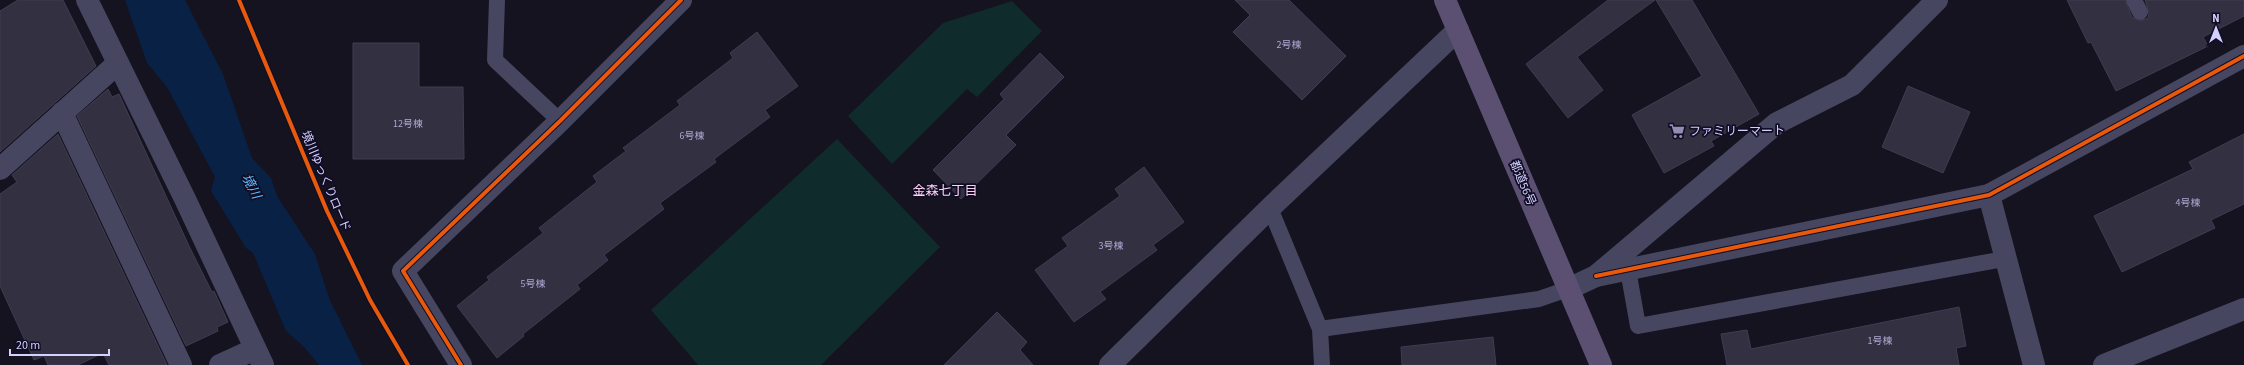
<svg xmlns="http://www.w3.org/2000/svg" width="2244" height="365" viewBox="0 0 2244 365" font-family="'Source Sans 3','Noto Sans JP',sans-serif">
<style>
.green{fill:#102b2b}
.water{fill:#092144}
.building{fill:#323041;stroke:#403c54}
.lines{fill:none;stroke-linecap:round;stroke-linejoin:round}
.service{stroke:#464660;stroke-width:16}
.minor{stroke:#464660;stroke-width:22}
.primary{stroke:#5b5071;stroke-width:22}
.cycleway-casing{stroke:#100d25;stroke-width:6}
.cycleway{stroke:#e8590c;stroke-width:4}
.labels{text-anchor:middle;stroke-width:3.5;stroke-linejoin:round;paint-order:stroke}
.number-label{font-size:10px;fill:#aca8d0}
.poi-label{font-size:12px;fill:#d4d0ff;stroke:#100d25;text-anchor:start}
.street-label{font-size:12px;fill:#d4d0ff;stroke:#100d25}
.water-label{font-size:13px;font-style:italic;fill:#5ebaff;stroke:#100d25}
.neighbourhood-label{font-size:13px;fill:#ffd2f0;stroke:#100d25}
</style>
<rect width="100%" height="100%" fill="#14131f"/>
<g class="green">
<path d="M1012 1 1042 31 977 97 967 89 892 164 848 116 943 23Z"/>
<path d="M837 139 940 247 821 365H698L651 310Z"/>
</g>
<path class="water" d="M125 0H185L223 74 252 158 271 178 277 196 315 254 329 298 362 365H319L304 347 286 331 253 253 246 248 211 191 215 177 167 87 147 63Z"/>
<g class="building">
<path d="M18 0H63L96 66 0 152V11Z"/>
<path d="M1235 0H1289L1346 56 1302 100 1233 32 1250 15Z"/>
<path d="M1608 0H1655L1577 57 1603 90 1568 118 1526 64Z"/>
<path d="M1656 0H1692L1759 114 1711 141 1714 146 1664 173 1632 115 1702 76Z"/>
<path d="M2067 0H2125L2132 17 2140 21 2148 18 2149 13 2145 0H2244V16L2203 37 2208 46 2116 91 2091 42 2088 43Z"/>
<path d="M757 32 798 86 765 110 770 117 714 159 716 162 660 203 664 209 604 255 608 260 577 285 580 289 523 334 524 336 497 358 457 306 489 280 487 277 543 233 539 228 597 182 593 176 626 151 623 148 680 105 677 101 733 58 730 53Z"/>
<path d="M353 43H419V87H463L464 159H353Z"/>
<path d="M1040 53 1064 77 1006 135 1016 145 961 199 933 170 1004 99 1000 94Z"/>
<path d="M1908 86 1970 112 1943 173 1882 147Z"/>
<path d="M108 89 112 97 119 94 189 246 212 292 214 291 228 322 217 327 218 331 186 346 77 116Z"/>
<path d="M58 134 167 365H109L103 353 78 365H48L44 356 34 360 0 286V194L17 182 12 175Z"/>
<path d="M2244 134V204L2211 220 2215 228 2122 272 2094 216 2193 169 2189 162Z"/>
<path d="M1144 167 1184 222 1153 245 1157 250 1100 292 1106 299 1074 322 1035 270 1068 246 1062 238 1120 196 1115 189Z"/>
<path d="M1959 307 1966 346 1956 348 1959 365H1727L1721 334 1747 330 1751 349Z"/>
<path d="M997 312 1027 342 1020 350 1033 365H944Z"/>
<path d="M1493 337 1496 365H1402L1401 347Z"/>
</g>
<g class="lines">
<g class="service">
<path d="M497 0 495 60 560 121"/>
<path d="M2134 0 2140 12"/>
<path d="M1270 208 1320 329 1322 365"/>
<path d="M1628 270 1638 326 2004 259"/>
<path d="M1320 329 1539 299 1568 289"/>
</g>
<g class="minor">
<path d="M87 0 186 201 263 365"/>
<path d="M62 113 181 365"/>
<path d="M0 169 117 64"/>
<path d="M1989 195 2034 365"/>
<path d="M1596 276 1989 195 2244 56"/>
<path d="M1568 289 1596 276 1777 123 1852 85 1937 0"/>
<path d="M220 365 255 349"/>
<path d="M461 365 403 271 560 121 681 0"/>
<path d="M1110 365 1270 208 1458 30"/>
<path d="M2104 365 2244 309"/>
</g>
<path class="primary" d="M1445 0 1601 365"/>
<defs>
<g id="cycleway">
<path d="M239 0 327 211 370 300 408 365"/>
<path d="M1596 276 1989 195 2244 56"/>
<path d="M461 365 403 271 560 121 681 0"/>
</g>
</defs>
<use href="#cycleway" class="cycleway-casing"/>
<use href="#cycleway" class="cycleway"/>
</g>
<defs>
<symbol id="supermarket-bare" viewBox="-9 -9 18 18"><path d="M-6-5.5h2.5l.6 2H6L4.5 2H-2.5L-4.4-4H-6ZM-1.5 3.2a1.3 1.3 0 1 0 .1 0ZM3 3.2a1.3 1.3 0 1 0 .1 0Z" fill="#918eb1" stroke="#100d25" stroke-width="2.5" paint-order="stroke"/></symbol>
</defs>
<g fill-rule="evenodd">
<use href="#supermarket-bare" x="1666" y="120" width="22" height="22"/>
</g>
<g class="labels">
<g class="number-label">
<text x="1289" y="48">2号棟</text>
<text x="408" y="127">12号棟</text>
<text x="692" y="139">6号棟</text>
<text x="2188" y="206">4号棟</text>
<text x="1111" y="249">3号棟</text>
<text x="533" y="287">5号棟</text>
<text x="1880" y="344">1号棟</text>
</g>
<g class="poi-label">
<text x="1689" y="135">ファミリーマート</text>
</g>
<g class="street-label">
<text transform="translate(326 181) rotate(67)" y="4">境川ゆっくりロード</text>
<text transform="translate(1523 183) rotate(67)" y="4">都道56号</text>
</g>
<g class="water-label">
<text transform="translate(252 186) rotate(62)" y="5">境川</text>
</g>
<g class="neighbourhood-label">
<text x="945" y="195">金森七丁目</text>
</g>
</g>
<g transform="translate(2216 28)" stroke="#100d25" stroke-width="3" paint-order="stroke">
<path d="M0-3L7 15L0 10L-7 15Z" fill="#d4d0ff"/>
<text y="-6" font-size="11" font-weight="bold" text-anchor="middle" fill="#d4d0ff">N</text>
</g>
<path d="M10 349v6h99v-6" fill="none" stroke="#d4d0ff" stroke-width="2"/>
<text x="16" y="349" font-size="12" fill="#d4d0ff" stroke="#100d25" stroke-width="3" paint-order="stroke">20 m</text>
</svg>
